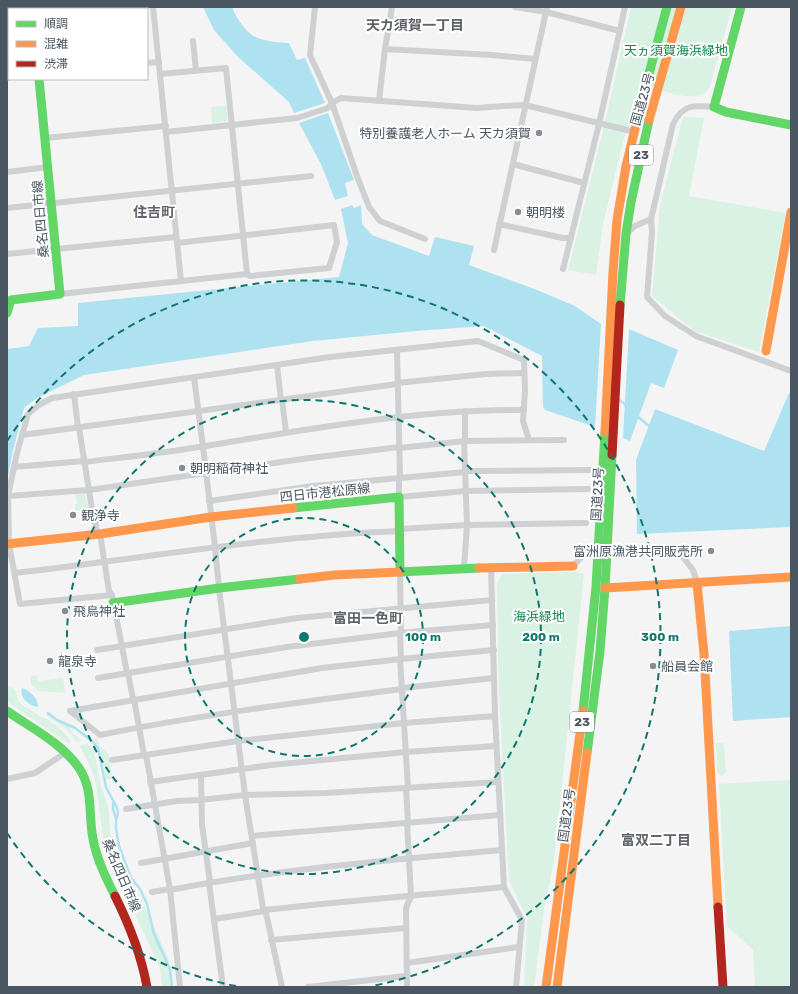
<svg xmlns="http://www.w3.org/2000/svg" width="798" height="994" viewBox="0 0 798 994" font-family="Rubik,'Noto Sans JP',sans-serif">
<style>
.green{fill:#d9f2e3}
.water{fill:#aee2f0}
.lines{fill:none;stroke-linecap:round;stroke-linejoin:round}
.stream{stroke:#aee2f0;stroke-width:2.5}
.street{stroke:#ced0d2;stroke-width:6}
.fast{stroke:#63d668;stroke-width:9}
.slow{stroke:#ff974d;stroke-width:9}
.jam{stroke:#b3261e;stroke-width:9}
.ring{fill:none;stroke:#0f766e;stroke-width:2;stroke-dasharray:7 5}
.poi-dot{fill:#868d94;stroke:#fff;stroke-width:1.5}
.labels{text-anchor:middle;stroke-width:4;stroke-linejoin:round;paint-order:stroke}
.shield{fill:#fff;stroke:#808990;stroke-width:1}
.shield-label{font-size:12px;font-weight:bold;fill:#4a5661}
.park-label{font-size:13px;fill:#17864f;stroke:#fff}
.street-label{font-size:13px;fill:#4a5661;stroke:#fff}
.poi-label{font-size:13px;fill:#4a5661;stroke:#fff;text-anchor:start}
.neighbourhood-label{font-size:14px;font-weight:bold;fill:#5f6368;stroke:#fff}
.centre{fill:#0f766e;stroke:#fff;stroke-width:2}
.ring-label{font-size:12px;text-anchor:middle;font-weight:bold;fill:#0f766e;stroke:#fff;stroke-width:4;stroke-linejoin:round;paint-order:stroke}
</style>
<rect width="100%" height="100%" fill="#f4f4f4"/>
<g class="green">
<path d="M631 7H732L711 83C710 85 709 89 707 91 694 105 657 88 642 84L630 125 624 138 603 224 596 275 568 270 606 118Z"/>
<path d="M226 106 228 121 212 123 211 107Z"/>
<path d="M683 117 704 118 689 196 786 213 759 352 695 331 652 296 660 205Z"/>
<path d="M85 493 88 509 75 511V504L77 503 75 494Z"/>
<path d="M575 572 584 574 554 861 544 909 534 987H524L527 918 509 881 499 691 497 584 502 574Z"/>
<path d="M37 675 38 681 63 678 65 693 39 691 31 684V676Z"/>
<path d="M12 687C17 691 16 696 19 701 24 709 34 709 38 716 40 717 43 717 45 718 52 721 69 736 71 742L69 744 9 703 7 701V688Z"/>
<path d="M47 714 57 722 68 726 74 734 81 740 78 742 76 741 66 729 46 715Z"/>
<path d="M98 738 99 745 109 755 112 779H106L100 748 93 740Z"/>
<path d="M87 743 94 751 102 790 106 799 109 813 110 833 114 850 125 880 137 893 144 905 169 960 172 987H162L160 968 135 914 123 896 109 864 104 845 96 783 92 771 80 746Z"/>
<path d="M717 743H722L724 745 726 772 722 776 717 773 716 745Z"/>
<path d="M791 780V987H755L753 950 727 926 719 784Z"/>
</g>
<g class="water">
<path d="M203 7H232C236 17 243 28 252 35 260 41 280 43 289 43L297 60 305 58 325 103 294 113 289 102 238 57 214 30Z"/>
<path d="M328 113 354 180 345 183 348 196 335 200 321 164 299 123Z"/>
<path d="M352 205 354 208 361 205 362 224 372 235 429 256 435 237 474 246 469 265 537 290 575 306 601 324 595 427 545 410 543 407 542 356 484 326 416 331 313 341 84 375 37 398 24 408 13 450 7 481V349L29 346 38 328 78 326V303L339 277 348 243 341 209Z"/>
<path d="M629 329 678 350 664 388 651 383 630 441 623 438Z"/>
<path d="M789 393 791 394V527L637 534 636 460 655 409 764 451Z"/>
<path d="M791 626V717L733 721 729 631Z"/>
<path d="M22 688C29 690 37 697 38 705L37 707C28 705 19 697 22 688Z"/>
</g>
<g class="lines">
<g class="stream">
<path d="M618 399 627 406"/>
<path d="M636 415 649 426"/>
<path d="M48 713 57 720 75 728 92 741 98 748 106 787 117 808 118 813 116 820V829L119 846 131 878 140 889 147 904 154 934 170 969 172 987"/>
<path d="M113 803V809L116 819"/>
</g>
<g class="street">
<path d="M153 7 181 281"/>
<path d="M315 7 310 55 332 103 357 176 369 207 380 221 425 239"/>
<path d="M515 7 546 12 620 31"/>
<path d="M193 41 196 70"/>
<path d="M385 49 492 55 535 59"/>
<path d="M147 63 159 62"/>
<path d="M160 74 226 68 247 274"/>
<path d="M7 78H9"/>
<path d="M379 101 385 49 392 7"/>
<path d="M714 107C694 105 683 104 673 124L651 219 652 232 647 297 665 316 696 336 791 371"/>
<path d="M166 132 297 118 328 108 332 103 341 98 477 108 504 106 525 105 635 132"/>
<path d="M45 138 166 126"/>
<path d="M513 164 584 183"/>
<path d="M7 172 48 167"/>
<path d="M7 208 311 176"/>
<path d="M499 224 563 238H571"/>
<path d="M627 233 635 226 651 219"/>
<path d="M494 250 547 7"/>
<path d="M7 254 176 237"/>
<path d="M563 269 599 124 625 7"/>
<path d="M60 294 247 274 250 276 329 268 337 242 334 225 177 243"/>
<path d="M397 350 400 477"/>
<path d="M277 365 281 400"/>
<path d="M194 377 203 447 215 547 219 588 245 795 263 908 266 913 282 987"/>
<path d="M397 383 486 374 524 373"/>
<path d="M74 394 78 428"/>
<path d="M282 400 286 432"/>
<path d="M465 411V441L564 440"/>
<path d="M79 428 92 509 97 531 100 534 109 591 112 595 127 673"/>
<path d="M22 435 397 384"/>
<path d="M464 441 467 525 464 568"/>
<path d="M399 448 465 441"/>
<path d="M85 462C125 457 165 453 205 446 310 429 417 409 524 410"/>
<path d="M14 467 84 461"/>
<path d="M465 471 590 470"/>
<path d="M399 477V497L466 491 588 489"/>
<path d="M8 496 89 490 302 459 399 447"/>
<path d="M209 501 313 486 465 472"/>
<path d="M400 529 467 525 586 523"/>
<path d="M620 550 679 552 693 570 697 583"/>
<path d="M573 566 585 554 590 552"/>
<path d="M491 567 495 716 504 887 522 920 516 987"/>
<path d="M400 572 401 633"/>
<path d="M15 573C144 558 271 536 400 531"/>
<path d="M112 595 20 604 9 544 8 496 17 453 28 414 39 405 52 398 330 357 478 341 524 360 525 390 523 421 529 440"/>
<path d="M400 633 401 659"/>
<path d="M97 650 297 618 492 600"/>
<path d="M400 659 408 788"/>
<path d="M128 673 133 699"/>
<path d="M98 678 287 647 400 633 493 625"/>
<path d="M402 688 494 678"/>
<path d="M134 699 144 755"/>
<path d="M70 711 322 668 401 659 494 650"/>
<path d="M70 711 100 735C200 715 301 702 402 689"/>
<path d="M146 755 170 889 180 987"/>
<path d="M112 760 238 741 404 723 495 716"/>
<path d="M201 776 202 825 210 882"/>
<path d="M7 779 35 773 65 753"/>
<path d="M150 782 271 765 406 752 496 746"/>
<path d="M406 788 408 822"/>
<path d="M126 809 177 801 200 800 245 795 326 793 498 782"/>
<path d="M252 836 500 815"/>
<path d="M141 863 253 843"/>
<path d="M209 883 223 987"/>
<path d="M170 890C280 869 391 860 502 850"/>
<path d="M152 892 170 889"/>
<path d="M264 910C344 901 424 895 504 887"/>
<path d="M214 919 265 911"/>
<path d="M271 940 406 928"/>
<path d="M407 963 519 947"/>
<path d="M308 987 406 976"/>
<path d="M407 987 406 908 411 896 407 822"/>
</g>
<g class="fast">
<path d="M741 7 714 107 726 112 791 125"/>
<path d="M644 92 667 7"/>
<path d="M620 305 626 234 631 202 649 120"/>
<path d="M7 313 11 300 60 294 39 79"/>
<path d="M293 508 399 497 400 572 479 568"/>
<path d="M113 603 219 588 300 579"/>
<path d="M7 711C31 728 62 743 79 768 94 790 88 815 93 839 97 860 106 878 115 896"/>
<path d="M583 711 596 587 605 432"/>
<path d="M587 753 600 651 605 588 612 455"/>
</g>
<g class="slow">
<path d="M29 7V9"/>
<path d="M649 120 681 7"/>
<path d="M766 351 791 212"/>
<path d="M605 432 613 272 617 220 626 166 644 92"/>
<path d="M7 544 100 534 211 517 293 508"/>
<path d="M479 568 573 566"/>
<path d="M300 579 334 575 400 572"/>
<path d="M697 583 704 654 718 907"/>
<path d="M605 588 791 577"/>
<path d="M546 987 583 711"/>
<path d="M557 987 587 753"/>
</g>
<g class="jam">
<path d="M612 455 620 305"/>
<path d="M115 896C130 926 141 954 147 987"/>
<path d="M718 907 723 987"/>
</g>
</g>
<g class="ring">
<circle cx="304" cy="637" r="119"/>
<circle cx="304" cy="637" r="237"/>
<path d="M236 986A356 356 0 0 1 7 833M7 441A356 356 0 1 1 372 986"/>
</g>
<g class="poi-dot">
<circle cx="539" cy="133" r="4"/>
<circle cx="518" cy="212" r="4"/>
<circle cx="182" cy="468" r="4"/>
<circle cx="73" cy="515" r="4"/>
<circle cx="711" cy="551" r="4"/>
<circle cx="65" cy="611" r="4"/>
<circle cx="50" cy="661" r="4"/>
<circle cx="653" cy="666" r="4"/>
</g>
<g class="labels">
<g class="shield">
<rect x="629" y="145" width="24" height="20" rx="3"/>
<rect x="570" y="712" width="24" height="20" rx="3"/>
</g>
<g class="shield-label">
<text x="641" y="159">23</text>
<text x="582" y="726">23</text>
</g>
<g class="park-label">
<text x="676" y="55">天ヵ須賀海浜緑地</text>
<text x="539" y="621">海浜緑地</text>
</g>
<g class="street-label">
<text transform="translate(642 99) rotate(-74)" y="5">国道23号</text>
<text transform="translate(40 219) rotate(-95)" y="5">桑名四日市線</text>
<text transform="translate(325 492) rotate(-6)" y="5">四日市港松原線</text>
<text transform="translate(597 494) rotate(-87)" y="5">国道23号</text>
<text transform="translate(566 815) rotate(-82)" y="5">国道23号</text>
<text transform="translate(122 875) rotate(67)" y="5">桑名四日市線</text>
</g>
<g class="poi-label">
<text x="531" y="138" text-anchor="end">特別養護老人ホーム 天カ須賀</text>
<text x="526" y="217">朝明楼</text>
<text x="190" y="473">朝明稲荷神社</text>
<text x="81" y="520">観浄寺</text>
<text x="703" y="556" text-anchor="end">富洲原漁港共同販売所</text>
<text x="73" y="616">飛鳥神社</text>
<text x="58" y="666">龍泉寺</text>
<text x="661" y="671">船員会館</text>
</g>
<g class="neighbourhood-label">
<text x="415" y="30">天カ須賀一丁目</text>
<text x="154" y="217">住吉町</text>
<text x="368" y="623">富田一色町</text>
<text x="656" y="845">富双二丁目</text>
</g>
</g>
<circle cx="304" cy="637" r="6" class="centre"/>
<g class="ring-label">
<text x="423" y="641">100 m</text>
<text x="541" y="641">200 m</text>
<text x="660" y="641">300 m</text>
</g>
<rect width="798" height="994" fill="none" stroke="#4a5661" stroke-width="16"/>
<rect x="8" y="8" width="140" height="72" fill="#ffffff" stroke="#b7bbc0"/>
<rect x="16" y="21" width="20" height="6" fill="#63d668" stroke="#b7bbc0"/>
<text x="44" y="28" font-size="12" fill="#4a5661">順調</text>
<rect x="16" y="41" width="20" height="6" fill="#ff974d" stroke="#b7bbc0"/>
<text x="44" y="48" font-size="12" fill="#4a5661">混雑</text>
<rect x="16" y="61" width="20" height="6" fill="#b3261e" stroke="#b7bbc0"/>
<text x="44" y="68" font-size="12" fill="#4a5661">渋滞</text>
</svg>
